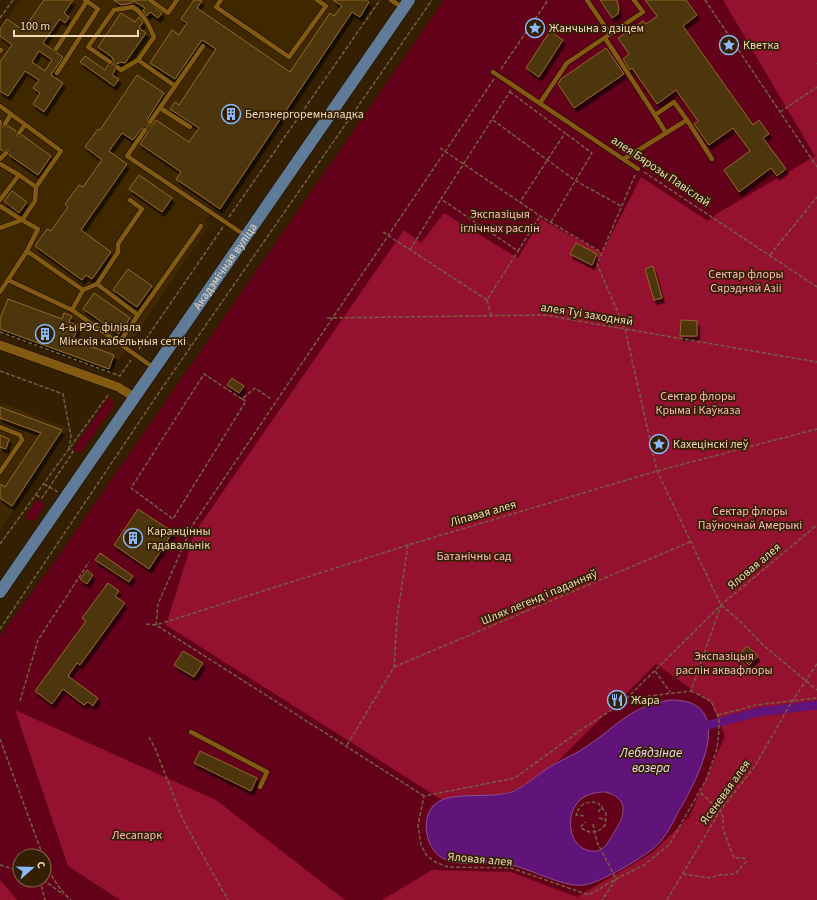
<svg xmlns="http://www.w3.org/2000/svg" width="817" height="900" viewBox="0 0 817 900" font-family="'Source Sans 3',sans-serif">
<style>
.built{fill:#3f2700}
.green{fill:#63001a;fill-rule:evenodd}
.forest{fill:#951130}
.water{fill:#601479;stroke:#8c4f8d;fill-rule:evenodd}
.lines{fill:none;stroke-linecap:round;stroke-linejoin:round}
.canal{stroke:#601479;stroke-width:9}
.building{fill:#4d350b;stroke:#936a27;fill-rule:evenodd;filter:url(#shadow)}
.lane-casing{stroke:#170a00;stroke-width:5.5}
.street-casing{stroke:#170a00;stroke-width:10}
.primary-casing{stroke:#170a00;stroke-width:13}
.path{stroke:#756041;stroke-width:1.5;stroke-dasharray:4 2;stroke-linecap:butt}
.lane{stroke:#825a12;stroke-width:4.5}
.street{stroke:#825a12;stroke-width:9}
.primary{stroke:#5f7b98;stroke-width:12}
.labels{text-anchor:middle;stroke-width:3.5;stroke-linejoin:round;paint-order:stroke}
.poi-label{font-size:12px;fill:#f1dabb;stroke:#341f00;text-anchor:start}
.street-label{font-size:12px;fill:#f1dabb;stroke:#341f00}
.park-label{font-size:12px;fill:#fcbabc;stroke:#341f00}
.water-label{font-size:13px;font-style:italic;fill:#ead8f1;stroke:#341f00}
</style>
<defs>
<filter id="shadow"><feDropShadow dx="2.5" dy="4.5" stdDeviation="0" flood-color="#0009"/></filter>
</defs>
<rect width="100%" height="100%" fill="#341f00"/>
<g class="built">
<path d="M20 0H333L352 12 220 209 216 207 205 221 210 225 119 360 113 359 109 369 0 329V29Z"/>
<path d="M0 402 68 428 0 530Z"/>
</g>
<g class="green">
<path d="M444 0H817V900H0V635L50 568ZM20 856H44V880H20Z"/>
<path d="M109 397 113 401V407L80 454 73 449Z"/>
<path d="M37 499 45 505 34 521H30L25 517Z"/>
</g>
<g class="forest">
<path d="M723 0H817V900H382L432 870 511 872 577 897 652 853 689 817 725 736 711 703 656 664 557 762 521 787 496 796 452 797 442 800 166 625 195 532 404 230 421 243 444 213 518 258 541 219 602 253 641 177 708 221 718 213 815 156Z"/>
<path d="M15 710 216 800 345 900H120L68 866Z"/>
<path d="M0 880 17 900H0Z"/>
</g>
<path class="water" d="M670 700C739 699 698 778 680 809 673 821 668 834 658 844 647 856 600 883 584 885 562 888 527 866 502 863 480 860 447 871 433 849 424 836 423 815 435 804 451 790 491 800 514 791 527 785 537 775 548 768 559 761 570 757 581 750 614 730 628 706 670 700ZM605 792C628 797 626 814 616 829 609 840 604 856 587 850 565 843 566 807 584 797 591 793 598 792 605 792Z"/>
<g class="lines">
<path class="canal" d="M708 725 758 712 817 705"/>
</g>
<g class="building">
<path d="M44 0H73L64 13 69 17 65 23 60 19 43 43 63 57 51 75 63 83 44 112 33 104 40 93 33 88 39 80 25 71 8 96 0 91V62L12 45 0 36V29L7 19 23 30ZM39 51 52 60 45 71 32 62Z"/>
<path d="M114 0H146L162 13 158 18 150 12 147 16 143 10 145 8 134 1 132 3 121 5Z"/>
<path d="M194 0H202L197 8 290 72 330 13 334 16 342 6 333 0H366L369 2 360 17 352 12 220 209 176 179 181 172 140 144 148 132 147 127 142 128 133 140 122 133 109 151 127 164 81 230 111 252 92 279 86 275 82 280 35 246 47 229 51 231 68 207 65 204 79 185 83 187 102 160 85 147 98 129 100 130 137 75 164 93 147 120 148 125H152L156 120 189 142 199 128 170 109 175 102 179 105 216 49 202 40 175 79 150 63 172 30 179 35 187 23 181 19Z"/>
<path d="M600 0H617L619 8 618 14 612 18Z"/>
<path d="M645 0H686L697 15 683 26 753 125 759 120 769 134 763 138 786 169 777 176 771 168 739 192 724 170 750 151 733 128 709 145 694 124 698 121 676 90 657 104 632 68 630 70 623 59 629 54 618 38 643 21 646 24 657 16Z"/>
<path d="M121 13 135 22 139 17 143 22 139 28 146 33 125 63 121 62 114 65 115 70 112 75 119 79 114 86 80 62 85 56 105 70 108 65 113 64V58L98 47Z"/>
<path d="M550 31 563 40 539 77 526 68Z"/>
<path d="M606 48 624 74 574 108 558 84 561 79Z"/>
<path d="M0 120 3 127 8 126 16 131 17 136 22 135 51 156 38 175 9 155 8 150 3 151 0 149Z"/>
<path d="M139 175 172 198 162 212 129 189Z"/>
<path d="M12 191 27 202 19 213 4 201Z"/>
<path d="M576 243 597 254 592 265 570 254Z"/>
<path d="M653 266 662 298 654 300 645 269Z"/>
<path d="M128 269 152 286 137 307 113 290Z"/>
<path d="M94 293 130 318 119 334 83 309Z"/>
<path d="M8 299 62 319 64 313 72 316 69 322 79 325 73 340 114 355 109 369 0 329V319Z"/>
<path d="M681 320 697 321V336H680Z"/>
<path d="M232 378 244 386 239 393 227 385Z"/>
<path d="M0 407 62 430 12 506 0 498V484L5 487 41 433 0 418Z"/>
<path d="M0 435 9 439 6 449 0 447Z"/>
<path d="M138 509 173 532 149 569 114 545Z"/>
<path d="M100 553 133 576 129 582 95 560Z"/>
<path d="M87 570 93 575 87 584 80 579Z"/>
<path d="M108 583 119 591 115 596 125 603 80 665 77 663 68 676 98 698 93 706 88 702 84 705 63 689 52 704 35 691 86 621 82 618Z"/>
<path d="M747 646 758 656 749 665 739 655Z"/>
<path d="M183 651 203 663 194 677 174 665Z"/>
<path d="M200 751 257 778 251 791 194 763Z"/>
</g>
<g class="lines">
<defs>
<g id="lane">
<path d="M150 0 168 13 177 0"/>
<path d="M221 0 216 7 289 57 326 6 317 0"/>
<path d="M391 0 402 7"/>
<path d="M587 0 610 34"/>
<path d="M605 38 655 115 674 102 687 120 624 159"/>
<path d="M56 49 87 1"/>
<path d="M0 51 1 50"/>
<path d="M110 62 88 47 114 10 133 7C144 14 149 25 154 37L138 60 175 86"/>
<path d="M117 67 121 70 138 60"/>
<path d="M493 72 638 169"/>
<path d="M57 73 98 9 85 0"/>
<path d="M540 103 567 63 643 12 634 0"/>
<path d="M0 106 61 151 36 187 35 201 22 220 38 229 27 251"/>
<path d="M160 108 190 127"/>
<path d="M655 115 666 133"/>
<path d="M687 120 712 159"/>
<path d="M150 122 203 46"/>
<path d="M5 124 11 114"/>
<path d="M145 130 127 156 246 236"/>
<path d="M19 133 25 125"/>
<path d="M0 159 6 153"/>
<path d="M0 164 19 175"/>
<path d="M0 200 19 175 36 187"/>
<path d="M0 206 22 220"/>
<path d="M0 228 22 220"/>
<path d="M8 280 72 310 83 290 97 284 118 252V244L142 209 130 200"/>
<path d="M97 284 138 315 119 343"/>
<path d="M0 292 27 251 83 290"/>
<path d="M72 310 154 368"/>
<path d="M138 315 201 226"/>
<path d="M0 427 20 435 22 440 0 472"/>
<path d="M191 732 267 772 260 787"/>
</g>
<path id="street" d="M0 345 118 387 134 397"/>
<g id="primary">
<path id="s1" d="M0 592 409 0"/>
</g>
</defs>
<use href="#lane" class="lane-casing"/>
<use href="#street" class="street-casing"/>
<use href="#primary" class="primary-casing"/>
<g class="path">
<path d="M705 0 817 167"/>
<path d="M0 18 13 0"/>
<path d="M817 63V64"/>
<path d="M501 69 548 0"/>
<path d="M494 79 192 526 158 604 156 625 408 545 657 471 817 429"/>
<path d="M511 90 441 199 518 251 540 216"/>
<path d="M510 92 565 133 520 202"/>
<path d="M780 112 817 87"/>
<path d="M493 120 576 181 621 206"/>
<path d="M440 148 540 216 601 252"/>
<path d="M644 172 817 287"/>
<path d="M635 175 597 264 625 329 657 471 721 605 739 620 763 645 817 690"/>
<path d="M229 217 380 0"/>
<path d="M551 222 592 153 565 133"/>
<path d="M383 232 487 300 518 251"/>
<path d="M410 250 441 199"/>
<path d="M770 255 817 197"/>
<path d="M487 300 491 315"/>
<path d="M327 318 544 315 817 362"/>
<path d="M0 332 120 376 131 360"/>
<path d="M184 341 191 346"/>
<path d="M139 349 223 227"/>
<path d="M0 371 63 394 71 437 69 448 73 452 42 498 36 495"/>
<path d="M242 399 246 401 173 519 131 488 204 374 242 399 255 388 271 399"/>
<path d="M44 484 58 492"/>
<path d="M0 544 108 395"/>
<path d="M146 624 156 625 424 796"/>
<path d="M0 629 160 391 432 0"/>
<path d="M394 667 690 542"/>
<path d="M655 671 670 692"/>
<path d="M691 691 711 701 719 718V730L717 749 706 780 669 845 644 865 616 879 589 895 511 868 448 867 435 862 427 856 421 845 418 825 424 796 515 778 582 729 621 704 649 696 691 691 721 605"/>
<path d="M20 701 38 640 89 562"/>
<path d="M622 703 721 605 817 525"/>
<path d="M718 715 756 705 817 698"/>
<path d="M149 737 155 748 183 820 228 900"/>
<path d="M0 739 43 856"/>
<path d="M347 745 394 667 397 618 408 545"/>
<path d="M598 812 603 806"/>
<path d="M584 816 576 815C579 804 588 800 598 803L606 813 605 825C598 834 588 834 580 827L586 822"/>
<path d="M599 818 607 820"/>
<path d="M593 824 597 842 616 879 602 900"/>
<path d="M44 859C50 874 59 890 71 900"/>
<path d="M0 865 20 871"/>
<path d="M683 874 711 878 719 875 735 874 746 862 744 858H734L723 829V817L720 811 699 791"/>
<path d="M40 880 45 900"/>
<path d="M43 880 63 894"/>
<path d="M667 900 720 811 755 766 791 703 817 664"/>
</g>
<use href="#lane" class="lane"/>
<use href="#street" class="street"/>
<use href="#primary" class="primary"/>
</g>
<defs>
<symbol id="sight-ring" viewBox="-11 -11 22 22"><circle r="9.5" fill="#341f00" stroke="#89bafc" stroke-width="1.5"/><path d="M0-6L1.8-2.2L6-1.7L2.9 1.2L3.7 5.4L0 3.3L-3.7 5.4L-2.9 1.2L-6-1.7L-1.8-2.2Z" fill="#89bafc"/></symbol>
<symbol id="building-ring" viewBox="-11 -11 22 22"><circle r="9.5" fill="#341f00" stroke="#89bafc" stroke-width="1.5"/><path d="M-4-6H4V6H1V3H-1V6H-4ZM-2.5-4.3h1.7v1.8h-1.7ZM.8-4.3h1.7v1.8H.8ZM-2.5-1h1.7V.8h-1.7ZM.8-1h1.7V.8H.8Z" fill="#89bafc"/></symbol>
<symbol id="restaurant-ring" viewBox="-11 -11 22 22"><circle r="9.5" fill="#341f00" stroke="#89bafc" stroke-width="1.5"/><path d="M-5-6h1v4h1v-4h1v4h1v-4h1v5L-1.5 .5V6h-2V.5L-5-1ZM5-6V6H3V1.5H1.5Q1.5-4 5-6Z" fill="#89bafc"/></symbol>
</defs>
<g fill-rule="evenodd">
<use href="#sight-ring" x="524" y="17" width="22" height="22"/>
<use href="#sight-ring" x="718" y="34" width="22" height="22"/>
<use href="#building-ring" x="220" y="103" width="22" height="22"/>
<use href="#building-ring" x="34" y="323" width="22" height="22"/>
<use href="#sight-ring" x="648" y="433" width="22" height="22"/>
<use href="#building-ring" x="122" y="527" width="22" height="22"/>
<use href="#restaurant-ring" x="606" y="689" width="22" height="22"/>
</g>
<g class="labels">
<g class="poi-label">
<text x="549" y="32">Жанчына з дзіцем</text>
<text x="743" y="49">Кветка</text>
<text x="245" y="118">Белэнергоремналадка</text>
<text x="59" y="331">4-ы РЭС філіяла<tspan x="59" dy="14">Мінскія кабельныя сеткі</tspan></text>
<text x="673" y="448">Кахецінскі леў</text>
<text x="147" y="535">Каранцінны<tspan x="147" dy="14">гадавальнік</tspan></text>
<text x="631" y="704">Жара</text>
</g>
<g class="street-label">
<text transform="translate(661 171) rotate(34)" y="4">алея Бярозы Павіслай</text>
<text dy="4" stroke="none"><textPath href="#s1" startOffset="396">Акадэмічная вуліца</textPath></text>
<text transform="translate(587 314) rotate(9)" y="4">алея Туі заходняй</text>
<text transform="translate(483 513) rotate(-16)" y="4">Ліпавая алея</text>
<text transform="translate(754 566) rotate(-40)" y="4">Яловая алея</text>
<text transform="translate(539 597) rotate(-23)" y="4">Шлях легенд і паданняў</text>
<text transform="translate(725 792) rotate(-54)" y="4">Ясеневая алея</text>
<text transform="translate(480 859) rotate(5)" y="4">Яловая алея</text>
</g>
<g class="park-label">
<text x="500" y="218">Экспазіцыя<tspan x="500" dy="14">іглічных раслін</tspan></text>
<text x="746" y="278">Сектар флоры<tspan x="746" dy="14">Сярэдняй Азіі</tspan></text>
<text x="698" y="400">Сектар флоры<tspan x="698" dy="14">Крыма і Каўказа</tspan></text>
<text x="750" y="515">Сектар флоры<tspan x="750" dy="14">Паўночнай Амерыкі</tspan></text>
<text x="474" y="560">Батанічны сад</text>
<text x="724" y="660">Экспазіцыя<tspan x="724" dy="14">раслін аквафлоры</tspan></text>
<text x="137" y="839">Лесапарк</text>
</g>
<g class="water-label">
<text x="651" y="757">Лебядзінае<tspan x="651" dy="15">возера</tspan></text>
</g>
</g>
<g transform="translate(32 868) rotate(70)"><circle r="19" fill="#341f00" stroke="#806a4b"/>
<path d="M0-3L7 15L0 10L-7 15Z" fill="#89bafc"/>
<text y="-6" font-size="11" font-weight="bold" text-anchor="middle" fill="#f1dabb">С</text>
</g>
<path d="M14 30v6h124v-6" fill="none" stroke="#f1dabb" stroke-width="2"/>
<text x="20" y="30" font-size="12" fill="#f1dabb" stroke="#341f00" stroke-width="3" paint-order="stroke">100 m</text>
</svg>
